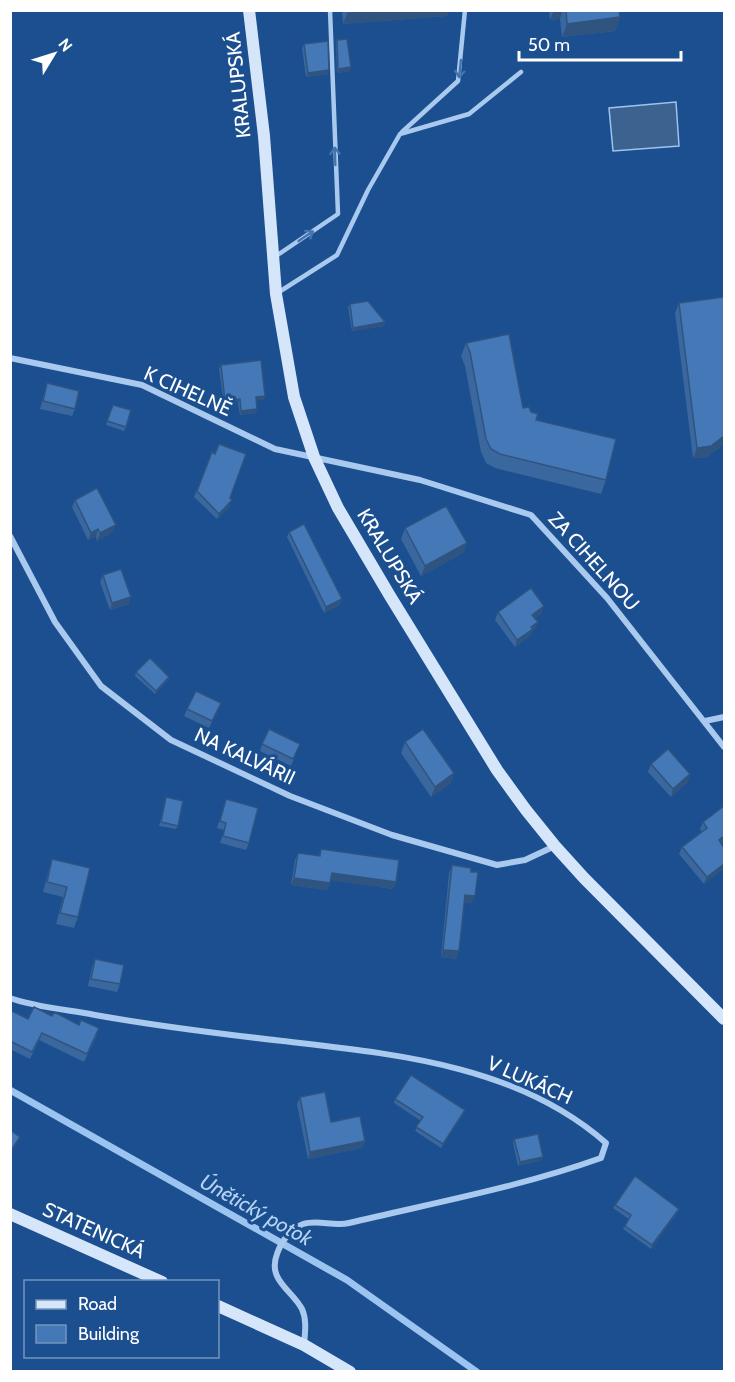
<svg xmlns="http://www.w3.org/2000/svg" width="735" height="1382" viewBox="0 0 735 1382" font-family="Cabin,sans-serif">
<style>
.water{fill:#3c6290;stroke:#9cc4f0;stroke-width:1.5}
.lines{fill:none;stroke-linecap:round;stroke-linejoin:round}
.stream{stroke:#9cc4f0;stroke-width:7}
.lane{stroke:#a9c9ee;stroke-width:4.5}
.street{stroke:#a9c9ee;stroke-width:6}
.secondary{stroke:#d6e6fa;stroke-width:12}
.wall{fill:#3a679d}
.shaded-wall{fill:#305480}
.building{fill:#4478b7;stroke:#305480;stroke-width:1.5}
.oneway{stroke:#4674ac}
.labels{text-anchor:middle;stroke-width:6;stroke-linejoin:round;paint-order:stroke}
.street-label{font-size:20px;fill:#fff;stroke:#1b4f8f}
.water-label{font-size:21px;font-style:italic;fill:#b5d3f5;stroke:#1b4f8f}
</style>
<rect width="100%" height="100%" fill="#1b4f8f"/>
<path class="water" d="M676 102 679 146 613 151 609 108Z"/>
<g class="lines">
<path class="stream" d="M10 1090 347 1280 477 1372"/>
<g class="lane">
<path d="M402 132 458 81 465 10"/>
<path d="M276 256 338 214 330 10"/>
<path d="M279 292 337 255 368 190 400 134 469 114 521 72"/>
</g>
<g class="street">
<path d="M10 358 142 385 275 449 420 480 531 515 607 598 724 747"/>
<path d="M10 536 55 622 101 686 171 740 290 796 392 835 497 865 525 860 555 846"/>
<path d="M705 721 724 717"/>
<path d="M10 998C34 1007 70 1010 95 1015 157 1026 221 1034 283 1041 395 1054 518 1065 606 1143L601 1158C520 1187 433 1203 349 1223 334 1227 318 1219 303 1224 291 1228 281 1242 277 1254 267 1280 292 1290 302 1309 307 1320 305 1332 304 1345"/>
</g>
<g class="secondary">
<path d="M249 10 264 136 276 294 294 397 314 457 338 508 390 596 497 770 526 810 555 846 584 878 724 1019"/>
<path d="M10 1214 162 1282"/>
<path d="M218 1306 304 1345 350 1372"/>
</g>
</g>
<g class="wall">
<path d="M342 10H449L447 16 343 24Z"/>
<path d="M549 10H619L620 17 615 31 562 37 560 19 550 20Z"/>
<path d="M337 40 350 71 337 73 336 44Z"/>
<path d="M304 44 328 74 306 77 302 48Z"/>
<path d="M724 297V444L707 457 693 458 675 313 679 303Z"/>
<path d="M350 304 385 322 384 326 352 331 348 307Z"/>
<path d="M466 343 523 408 531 412 536 420 606 480 601 494 495 468 486 463 481 452 465 366 461 356Z"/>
<path d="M221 365 264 400H256V413L240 415 238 403 224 404 219 369Z"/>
<path d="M47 383 75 409 72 416 40 409Z"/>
<path d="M113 405 126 427 124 431 106 425Z"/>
<path d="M212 452 230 498V506L217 519 194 497Z"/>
<path d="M75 500 113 532 97 541 96 537 88 540 72 507Z"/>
<path d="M405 528 467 543 463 553 421 576 401 539Z"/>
<path d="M289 532 340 605 324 613 287 537Z"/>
<path d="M103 575 129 604 110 610 100 582Z"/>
<path d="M498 612 541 614 535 618 538 622 535 629 532 631 530 636 515 647 495 620Z"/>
<path d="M136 672 169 677 168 680 155 694 135 676Z"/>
<path d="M187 709 218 711 209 728 184 716Z"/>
<path d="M405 742 454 773 450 784 431 797 401 753Z"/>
<path d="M262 744H300L291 766 260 751Z"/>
<path d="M651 764 688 782 671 797 648 772Z"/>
<path d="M166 797 178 826 176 829 159 826Z"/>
<path d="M226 799 249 843 246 850 220 843 224 830 217 828Z"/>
<path d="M703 822 724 841 721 844 704 884 679 854 682 847 702 832 700 829Z"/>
<path d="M321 849 396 882 393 889 331 880 327 890 291 885 295 860 298 853 319 856Z"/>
<path d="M52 859 90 868 78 917 74 928 56 924 63 897 43 892 49 869Z"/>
<path d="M452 865 471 872 472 903 464 902 456 959 441 957 449 873Z"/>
<path d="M95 959 120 984 117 992 88 986 92 967Z"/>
<path d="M10 1010 28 1019 52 1016 97 1035 84 1062 39 1040 30 1059 10 1049Z"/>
<path d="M300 1097 331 1122 365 1141 362 1148 308 1159 297 1104Z"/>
<path d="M395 1099 464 1113 441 1148 415 1131 421 1121 394 1103Z"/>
<path d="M514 1139 542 1160 518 1166 513 1143Z"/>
<path d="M615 1205 679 1209 677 1213 651 1249 623 1229 629 1219 613 1208Z"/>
</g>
<g class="shaded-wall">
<path d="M449 10 447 16 343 24 348 11Z"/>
<path d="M554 10H563L560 19 550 20Z"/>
<path d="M620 17 615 31 562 37 567 24Z"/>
<path d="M351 67 350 71 337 73 338 69Z"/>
<path d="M329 70 328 74 306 77 308 73Z"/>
<path d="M385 322 384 326 352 331 353 328Z"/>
<path d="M265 396 264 400 255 401 256 397Z"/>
<path d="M240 399 238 403 224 404 225 401Z"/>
<path d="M257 409 256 413 240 415 241 411Z"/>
<path d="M724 436V444L707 457 693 458 697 448Z"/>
<path d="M232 500 230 506 217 519 219 514Z"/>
<path d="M116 525 113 532 97 541 100 533Z"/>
<path d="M98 529 96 537 88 540 91 533Z"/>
<path d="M467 543 463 553 421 576 425 566Z"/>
<path d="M131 597 129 604 110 610 112 603Z"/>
<path d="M342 599 340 605 324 613 326 607Z"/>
<path d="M544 606 541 614 530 622 532 615Z"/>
<path d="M538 622 535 629 532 631 530 636 515 647 517 640 531 627Z"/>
<path d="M169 677 168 680 155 694 156 691Z"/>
<path d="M221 703 218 711 209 728 212 721Z"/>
<path d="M454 773 450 784 431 797 435 787Z"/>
<path d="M690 774 688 782 671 797 673 789Z"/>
<path d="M724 836V841L716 848 719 840Z"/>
<path d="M724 864V869L704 884 707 877Z"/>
<path d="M332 873 396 882 393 889 329 880Z"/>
<path d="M294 878 330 883 327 890 291 885Z"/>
<path d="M465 895 475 896 472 903 463 902Z"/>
<path d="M443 950 459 951 456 959 441 957Z"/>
<path d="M465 1110 464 1113 441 1148 443 1144Z"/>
<path d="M20 1137 18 1143 10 1154V1152Z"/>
<path d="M365 1141 362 1148 308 1159 310 1152Z"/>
<path d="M543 1157 542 1160 518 1166 520 1162Z"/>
<path d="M679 1209 677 1213 651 1249 652 1245Z"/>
</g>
<g class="building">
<path d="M566 10H619L620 17 567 24Z"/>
<path d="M347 39 351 67 338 69 337 40Z"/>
<path d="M328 41 329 70 308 73 304 44Z"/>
<path d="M724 297V436L711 446 697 448 679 303Z"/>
<path d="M368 301 385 322 353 328 350 304Z"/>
<path d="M509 334 523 408 529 407 531 412 538 414 536 420 616 439 606 480 500 454 491 449 486 439 470 352 466 343Z"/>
<path d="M261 360 265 396 256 397 257 409 241 411 240 399 225 401 221 365Z"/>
<path d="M47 383 79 391 75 409 43 401Z"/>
<path d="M113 405 131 410 126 427 107 421Z"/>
<path d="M219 444 246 454 230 498 232 500 219 514 197 491 212 452 215 454Z"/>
<path d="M97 488 116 525 100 533 98 529 91 533 75 500Z"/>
<path d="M446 506 467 543 425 566 405 528Z"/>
<path d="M304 524 342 599 326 607 289 532Z"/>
<path d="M121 569 131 597 112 603 103 575Z"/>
<path d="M531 588 544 606 532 615 538 622 531 627 533 629 517 640 498 612Z"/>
<path d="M150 658 169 677 156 691 136 672Z"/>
<path d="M196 691 221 703 212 721 187 709Z"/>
<path d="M269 729 300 744 293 759 262 744Z"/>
<path d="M423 729 454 773 435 787 405 742Z"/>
<path d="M668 749 690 774 673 789 651 764Z"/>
<path d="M166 797 183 801 178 826 161 822Z"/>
<path d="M226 799 258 808 249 843 223 836 226 823 220 821Z"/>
<path d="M724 806V836L719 840 724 848V864L707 877 682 847 707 828 703 822Z"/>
<path d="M321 849 399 860 396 882 332 873 330 883 294 878 298 853 320 856Z"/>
<path d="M52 859 90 868 78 917 60 913 67 887 47 882Z"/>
<path d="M452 865 471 868V872H478L475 896 465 895 459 951 443 950Z"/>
<path d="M95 959 124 965 120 984 91 979Z"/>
<path d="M34 1007 52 1016 54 1012 79 1025 81 1020 99 1028 87 1054 42 1033 32 1052 10 1041V1010L28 1019Z"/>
<path d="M411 1075 465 1110 443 1144 416 1127 423 1117 395 1099Z"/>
<path d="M325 1092 331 1122 360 1116 365 1141 310 1152 300 1097Z"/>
<path d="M10 1130 20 1137 10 1152Z"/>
<path d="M538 1134 543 1157 520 1162 514 1139Z"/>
<path d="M635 1176 679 1209 652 1245 625 1226 631 1215 615 1205Z"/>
</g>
<defs><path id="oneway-shaft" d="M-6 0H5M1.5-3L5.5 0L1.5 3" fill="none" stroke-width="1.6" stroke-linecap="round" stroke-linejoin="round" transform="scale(1.5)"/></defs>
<g class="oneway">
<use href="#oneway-shaft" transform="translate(460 69) rotate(96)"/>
<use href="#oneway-shaft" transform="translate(335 156) rotate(-92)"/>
<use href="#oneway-shaft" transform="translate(306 236) rotate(-34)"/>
</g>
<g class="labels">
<g class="street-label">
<text transform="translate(238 85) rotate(-96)" y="7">KRALUPSKÁ</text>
<text transform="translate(188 391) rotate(24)" y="7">K CIHELNĚ</text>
<text transform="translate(390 556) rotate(59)" y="7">KRALUPSKÁ</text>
<text transform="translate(594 561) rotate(48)" y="7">ZA CIHELNOU</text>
<text transform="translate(245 756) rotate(25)" y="7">NA KALVÁRII</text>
<text transform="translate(530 1080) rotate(24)" y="7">V LUKÁCH</text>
<text transform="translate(94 1230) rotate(24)" y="7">STATENICKÁ</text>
</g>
<g class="water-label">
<text transform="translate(256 1210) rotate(29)" y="7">Únětický potok</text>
</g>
</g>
<rect width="735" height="1382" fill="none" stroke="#ffffff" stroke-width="24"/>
<rect x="24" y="1280" width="195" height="78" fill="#1b4f8f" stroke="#7695bc" stroke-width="1.5"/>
<rect x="36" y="1300" width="30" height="9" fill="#d6e6fa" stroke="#7695bc" stroke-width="1.5"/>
<text x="78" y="1310" font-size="18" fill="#ffffff">Road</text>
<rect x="36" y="1325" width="30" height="18" fill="#4478b7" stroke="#7695bc" stroke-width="1.5"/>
<text x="78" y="1340" font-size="18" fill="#ffffff">Building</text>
<g transform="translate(54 54) rotate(52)" stroke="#1b4f8f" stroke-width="4.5" paint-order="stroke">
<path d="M0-4.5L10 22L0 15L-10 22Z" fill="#ffffff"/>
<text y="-9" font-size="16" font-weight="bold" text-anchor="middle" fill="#ffffff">N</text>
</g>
<path d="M519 51v9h162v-9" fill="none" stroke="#ffffff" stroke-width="3"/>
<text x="528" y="51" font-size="18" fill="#ffffff" stroke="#1b4f8f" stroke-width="4.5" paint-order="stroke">50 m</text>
</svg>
